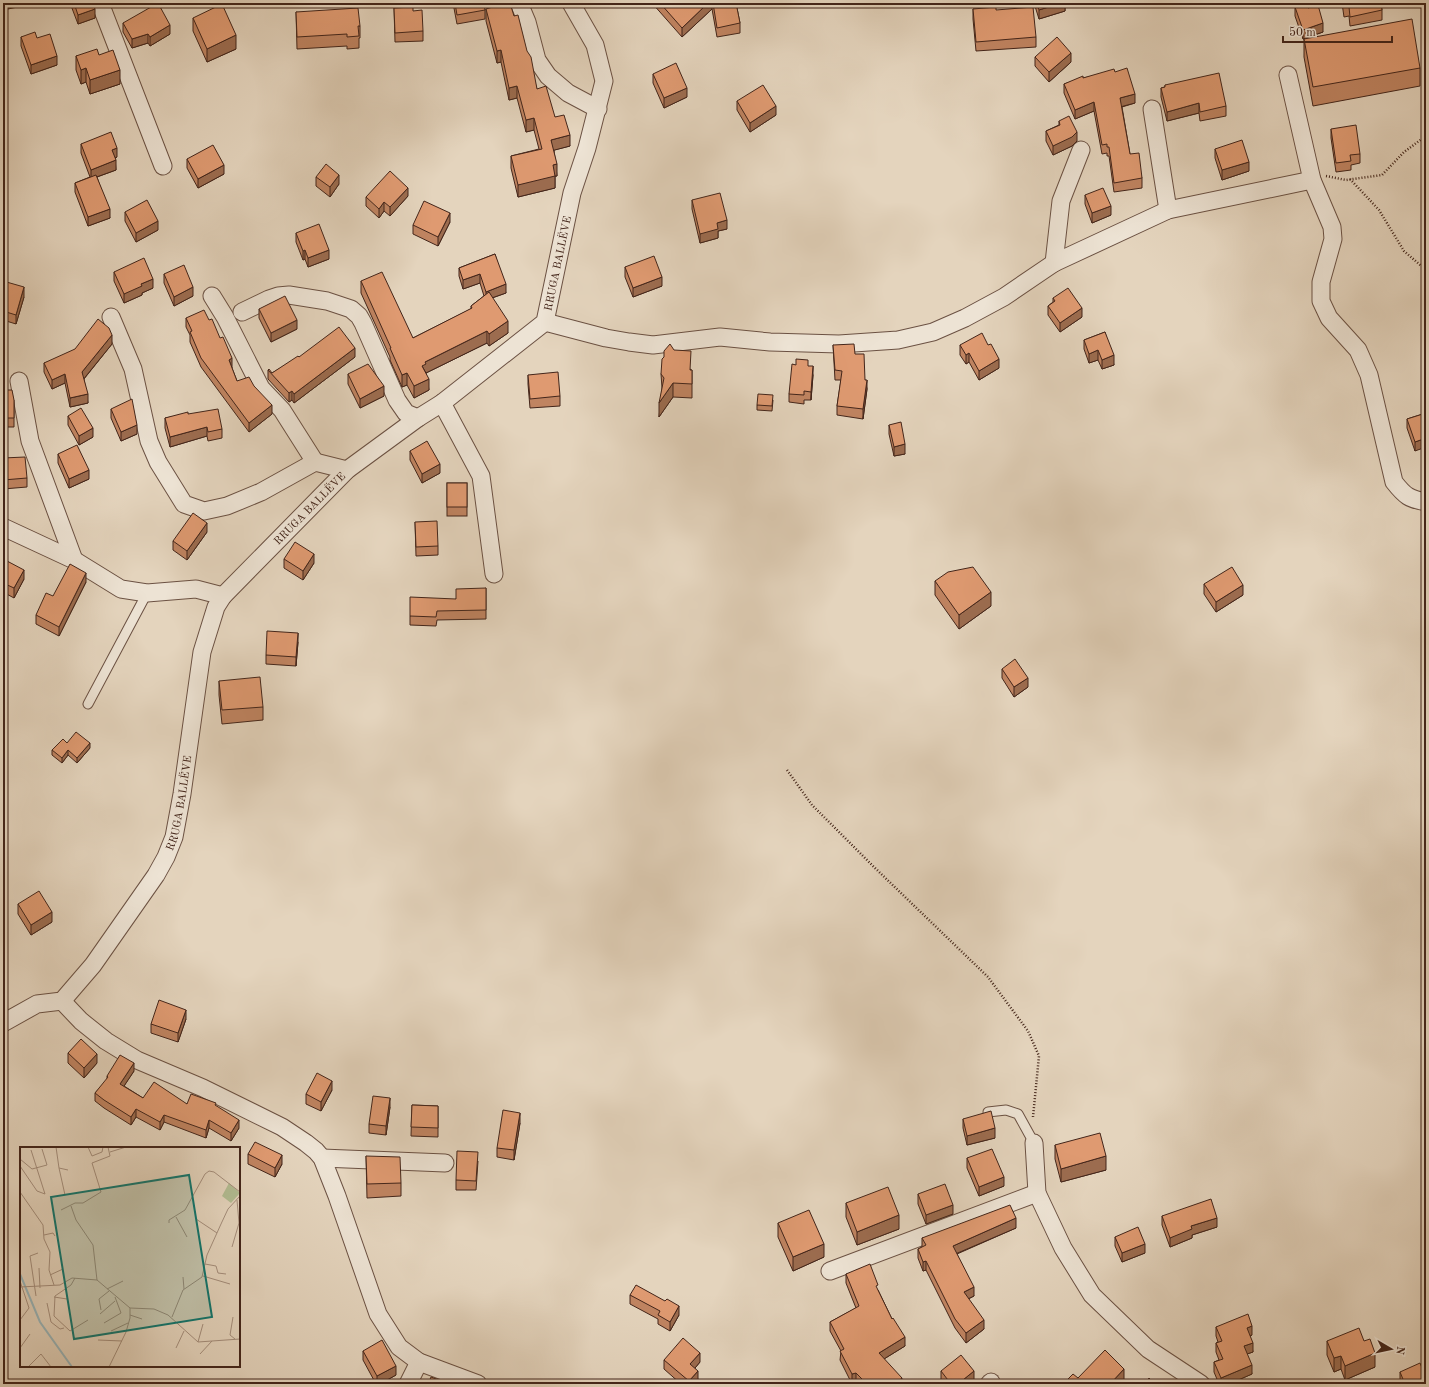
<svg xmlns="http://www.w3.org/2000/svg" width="1429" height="1387" viewBox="0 0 1429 1387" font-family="'Old Standard TT',serif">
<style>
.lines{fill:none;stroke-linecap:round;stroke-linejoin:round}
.lane-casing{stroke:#6b5143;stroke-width:11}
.street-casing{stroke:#6b5143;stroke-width:19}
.path{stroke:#43251a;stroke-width:2.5;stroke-dasharray:1 2;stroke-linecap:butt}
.lane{stroke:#ede3d4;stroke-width:9}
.street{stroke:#ede3d4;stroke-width:17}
.wall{fill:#c08461;stroke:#43251a}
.shaded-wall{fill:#9c6c4f;stroke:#43251a}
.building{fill:#df9a71;stroke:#43251a}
.labels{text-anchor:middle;stroke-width:3;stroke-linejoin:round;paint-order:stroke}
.street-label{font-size:11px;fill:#43251a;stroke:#ede3d4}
.inset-river{fill:none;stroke:#99b6bb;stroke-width:2}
.inset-road{fill:none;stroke:#a48e7c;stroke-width:1}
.view{fill:#0f766e;fill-opacity:0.15;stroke:#0f766e;stroke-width:2}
.inset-edge{fill:none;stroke:#43251a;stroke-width:2}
</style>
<rect width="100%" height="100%" fill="#e4d4bd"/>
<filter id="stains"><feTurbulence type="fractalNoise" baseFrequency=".005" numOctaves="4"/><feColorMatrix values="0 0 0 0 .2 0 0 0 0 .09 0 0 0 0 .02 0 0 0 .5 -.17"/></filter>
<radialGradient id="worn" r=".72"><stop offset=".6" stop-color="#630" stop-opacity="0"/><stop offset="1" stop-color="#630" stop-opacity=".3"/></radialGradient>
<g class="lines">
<defs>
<g id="lane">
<path d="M88 704 147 593"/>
<path d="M988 1112 1006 1110 1018 1114 1034 1143"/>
</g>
<g id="street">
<path d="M100 3 163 166"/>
<path d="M519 3 527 22 537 60 548 76 568 93 598 109"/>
<path d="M1288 75 1312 180 1332 227 1333 239 1321 282V301L1329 318 1358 350 1369 375 1394 482C1405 496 1409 499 1426 502"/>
<path d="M1152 109 1168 210"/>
<path d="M1054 263 1061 201 1081 150"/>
<path d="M212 296 225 317 261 388 282 410 315 462"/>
<path d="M242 312 269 299 278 296 289 295 327 301 351 309 359 316 363 323 397 400 406 413 418 418"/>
<path d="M111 317 133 369 149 441 158 462 184 504 204 511 227 506 261 492 315 462 347 470"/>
<path d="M545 322 606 338 629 342 653 345 720 337 770 342 839 344 898 340 933 332 965 318 1004 297 1054 263 1168 210 1312 180"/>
<path d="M19 381 30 441 74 560"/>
<path d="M442 403 481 476 494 574"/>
<path d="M3 527 74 560 121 589 147 593 196 589 223 596"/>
<path d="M62 1001 81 1021 106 1041 137 1060 203 1088 282 1127 306 1143 316 1151 322 1158 337 1196 378 1314 399 1347 419 1362 478 1384"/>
<path id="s1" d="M3 1023 37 1004 62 1001 93 965 156 875 166 857 174 837 182 794 202 652 216 607 223 596 347 470 418 418 442 403 545 322 572 193 587 148 604 81 595 45 571 3"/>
<path d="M1034 1143 1037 1193 1063 1248 1092 1295 1148 1349 1201 1384"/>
<path d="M322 1158 445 1163"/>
<path d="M830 1271 1037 1193"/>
<path d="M408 1384 419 1362"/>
<path d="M989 1384 991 1382"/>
</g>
</defs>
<use href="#lane" class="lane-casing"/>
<use href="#street" class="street-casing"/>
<g class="path">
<path d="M1326 176 1346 180 1382 175 1404 152 1426 136"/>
<path d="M1350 179 1379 210 1404 251 1426 270"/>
<path d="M787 770 812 805 875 868 988 977 1028 1031 1039 1056 1033 1117"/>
</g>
<use href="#lane" class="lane"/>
<use href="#street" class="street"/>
</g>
<g class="wall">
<path d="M6 3H27V5L8 9Z"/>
<path d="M70 3H93L95 18 78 24Z"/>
<path d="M453 3H484L485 10V19L457 24Z"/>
<path d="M652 3H736L740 23V33L717 37 712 9 682 37Z"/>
<path d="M1034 3H1065V11L1039 19Z"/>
<path d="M1144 3H1159V5Z"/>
<path d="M1342 3H1381L1382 10V20L1350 26 1349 16 1344 17Z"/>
<path d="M1295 7 1308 8 1323 32 1303 39 1295 16Z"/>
<path d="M394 8 423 31V41L395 42Z"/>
<path d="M486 9 514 16 537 89 555 117 570 146 554 150 557 176H555V188L518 197 511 168V156L539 149 534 130 526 132 517 98 509 100 501 62 497 63 486 21Z"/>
<path d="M973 9 996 10 1036 37V47L976 51 973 19Z"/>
<path d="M296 12 360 26V38H359V48L347 49V46L297 49Z"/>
<path d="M193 18 236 49 207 62 193 31Z"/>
<path d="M123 23 170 34 150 46 148 43 132 48 123 32Z"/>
<path d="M21 37 37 38 57 65 31 74 21 46Z"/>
<path d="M1304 39 1420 68V86L1313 106 1304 57Z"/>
<path d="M99 55 120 84 90 94 86 82 81 84 76 70V56Z"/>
<path d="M1035 57 1071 62 1049 82 1035 66Z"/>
<path d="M1115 72 1135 103 1122 107 1130 154 1142 178V188L1114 192 1109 156H1107V153L1102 154 1094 111 1075 119 1064 93V84L1083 78Z"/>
<path d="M653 74 687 97 664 108 653 83Z"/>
<path d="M1165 85 1226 106V116L1200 121 1199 113 1167 121 1161 97V88L1165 87Z"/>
<path d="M737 101 776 115 750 132 737 110Z"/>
<path d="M1059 121 1077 141 1072 146 1053 155 1046 141V131L1059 125Z"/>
<path d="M1331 129 1360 154V163L1351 165V170L1336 172 1331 138Z"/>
<path d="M81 144 117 157 115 158 116 170 97 177 110 218 88 226 75 192V183L90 177 81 153Z"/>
<path d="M1215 149 1249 171 1222 180 1215 158Z"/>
<path d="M187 159 224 174 198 188 187 168Z"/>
<path d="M316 177 339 184 330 197 316 186Z"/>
<path d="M1085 195 1111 215 1092 223 1085 204Z"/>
<path d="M408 196 390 216 384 211 379 218 366 206V197Z"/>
<path d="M692 200 727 229 718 231V238L700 243 692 209Z"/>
<path d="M125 212 158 230 136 242 125 221Z"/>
<path d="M450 222 438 246 413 234V225Z"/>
<path d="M296 233 329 259 308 267 305 259 303 260 296 242Z"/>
<path d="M495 254 506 293 492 298 508 333 489 346 487 343 426 373 429 390 414 398 407 385 402 387 390 360V357L361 293V281L413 338 471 309V306L484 296 480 283 463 289 459 276V268Z"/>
<path d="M625 267 662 286 633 297 625 277Z"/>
<path d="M114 272 153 288 142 293V295L124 303 114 281Z"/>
<path d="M164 274 193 296 174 306 164 283Z"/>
<path d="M3 281 24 297 16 324 3 320Z"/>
<path d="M1053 298 1082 317 1060 332 1048 315V306L1053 302Z"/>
<path d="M259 309 297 329 271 342 259 318Z"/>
<path d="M186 318 232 368 237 381 272 414 249 432 201 367 190 342V335L186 327Z"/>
<path d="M1105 332 1114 365 1102 369 1098 360 1089 363 1084 349V340Z"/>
<path d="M112 344 84 379 88 403 70 407 65 383 52 389 44 372V363Z"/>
<path d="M833 345 855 354 865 380 867 389 863 419 837 415V406L841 380H835Z"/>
<path d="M960 345 999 368 979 380 969 362 966 364 960 355Z"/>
<path d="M674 350 691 370H692V398L673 397 659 417 662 388 661 374Z"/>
<path d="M299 357H355L294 403 292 400 289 402 268 379V370L272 373Z"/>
<path d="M808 366 813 375 811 400H804V404L789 402V394Z"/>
<path d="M348 374 384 396 360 408 348 384Z"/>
<path d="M528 375 560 396V406L530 408 528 384Z"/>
<path d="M3 390 14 400V427H3Z"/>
<path d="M773 400 772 411 757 410V405Z"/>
<path d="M111 409 137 434 121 441 111 418Z"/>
<path d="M1426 413 1415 451 1407 428V419Z"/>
<path d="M188 414 222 429V438L208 441 207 436 170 447 165 428V418Z"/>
<path d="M68 416 93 437 79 445 68 425Z"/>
<path d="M889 425 905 454 894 456 889 434Z"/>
<path d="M410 451 440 473 422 483 410 460Z"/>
<path d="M58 454 89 479 69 488 58 463Z"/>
<path d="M3 458 27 478V487L3 489Z"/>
<rect x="447" y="483" width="20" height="33"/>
<path d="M415 522 438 546V555L416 556Z"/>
<path d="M207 532 187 560 173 550V541Z"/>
<path d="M284 559 314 563 303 580 284 568Z"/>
<path d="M3 569 24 579 14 598 3 592Z"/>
<path d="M935 581 991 606 959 629 935 595Z"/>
<path d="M86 582 59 636 36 624V615L53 596Z"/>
<path d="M1204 584 1243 595 1216 612 1204 594Z"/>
<path d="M486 588V619L437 620 436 626 410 625V616Z"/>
<path d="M298 642 296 666 266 664V655Z"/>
<path d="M1002 669 1028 687 1014 697 1002 678Z"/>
<path d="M219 681 263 707V720L222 724 219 695Z"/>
<path d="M67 743 90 748 77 763 68 755 62 763 52 755V750Z"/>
<path d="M18 904 52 922 31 935 18 914Z"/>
<path d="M186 1019 178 1042 151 1033V1024Z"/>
<path d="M68 1053 97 1063 84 1078 68 1063Z"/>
<path d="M134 1071 124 1086 143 1098 187 1104 216 1106 239 1128 231 1141 209 1128 206 1138 164 1122 160 1130 136 1117 131 1125 104 1108 95 1101V1093L107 1080V1076Z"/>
<path d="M332 1090 321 1111 306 1104V1094Z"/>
<path d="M412 1105 438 1106V1137L411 1136Z"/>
<path d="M390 1107 386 1135 369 1133V1124Z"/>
<path d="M963 1119 995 1138 967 1145 963 1128Z"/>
<path d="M520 1123 514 1160 497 1157V1148Z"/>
<path d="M1055 1145 1106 1170 1061 1182 1055 1159Z"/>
<path d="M248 1154 282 1164 275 1177 248 1164Z"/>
<path d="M366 1156 401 1183V1196L367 1198Z"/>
<path d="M967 1158 1004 1186 979 1196 967 1168Z"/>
<path d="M478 1161 476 1190H456V1180Z"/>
<path d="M918 1194 953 1214 926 1224 918 1204Z"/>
<path d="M846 1203 899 1229 857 1245 846 1217Z"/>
<path d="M1162 1216 1217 1227 1192 1235V1238L1170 1247 1162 1225Z"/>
<path d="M778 1223 824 1257 793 1271 778 1237Z"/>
<path d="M1016 1228 957 1254 974 1296 968 1299 984 1329 966 1343 955 1328 926 1270 923 1271 918 1258V1249L922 1247V1238Z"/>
<path d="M1115 1237 1145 1253 1122 1262 1115 1246Z"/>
<path d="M846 1274 878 1290 905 1346 884 1359 902 1384H858L856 1382 852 1384 840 1360 841 1351 830 1331V1322L856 1308 846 1283Z"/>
<path d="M630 1295 679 1315 670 1331 658 1324V1319L630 1304Z"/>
<path d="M1216 1327 1252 1335 1250 1336 1253 1352 1247 1354 1252 1374 1229 1384H1219L1214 1372V1362L1219 1360 1216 1352V1343L1218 1342 1216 1336Z"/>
<path d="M1327 1341 1375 1367 1345 1380 1341 1369 1334 1372 1327 1355Z"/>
<path d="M363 1351 396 1375 380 1384H376L363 1360Z"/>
<path d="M664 1360 700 1362 695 1368 698 1380 695 1384H681L664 1369Z"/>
<path d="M941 1371 974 1380 969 1384H944L941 1380Z"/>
<path d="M1400 1372 1426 1384H1401L1400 1381Z"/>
</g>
<g class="shaded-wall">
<path d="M708 3H712V9L682 37V28Z"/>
<path d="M1061 3H1065V11L1039 19V10Z"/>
<path d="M95 9V18L78 24V15Z"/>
<path d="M1323 23V32L1303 39V30Z"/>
<path d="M170 25V34L150 46V37Z"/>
<path d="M148 34V43L132 48V39Z"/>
<path d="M236 35V49L207 62V49Z"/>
<path d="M501 50V62L497 63V51Z"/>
<path d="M1071 53V62L1049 82V72Z"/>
<path d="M57 56V65L31 74V65Z"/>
<path d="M86 68V82L81 84V70Z"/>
<path d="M120 70V84L90 94V80Z"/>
<path d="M517 86V98L509 100V88Z"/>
<path d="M687 88V97L664 108V98Z"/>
<path d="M1135 94V103L1120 107V98Z"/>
<path d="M1094 102V111L1075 119V110Z"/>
<path d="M1199 103V113L1167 121V112Z"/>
<path d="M776 106V115L750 132V123Z"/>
<path d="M534 118V130L526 132V120Z"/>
<path d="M1077 132V141L1072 146 1053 155V146Z"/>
<path d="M570 135V146L551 151V140Z"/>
<path d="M117 148V157L112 159V150Z"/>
<path d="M116 160V170L91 179V170Z"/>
<path d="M1249 162V171L1222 180V170Z"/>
<path d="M557 164V176H555V188L518 197V185L553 165Z"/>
<path d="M224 165V174L198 188V179Z"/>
<path d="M339 175V184L330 197V187Z"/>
<path d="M408 188V196L390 216V207Z"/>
<path d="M384 202V211L379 218V209Z"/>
<path d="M1111 206V215L1092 223V213Z"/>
<path d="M110 209V218L88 226V217Z"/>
<path d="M450 213V222L438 246V237Z"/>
<path d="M727 220V229L718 231V238L700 243V234L717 223Z"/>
<path d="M158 221V230L136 242V233Z"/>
<path d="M305 250V259L303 260V251Z"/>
<path d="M329 250V259L308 267V258Z"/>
<path d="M480 274V283L463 289V280Z"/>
<path d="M662 277V286L633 297V288Z"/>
<path d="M153 279V288L142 293V295L124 303V294L141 284Z"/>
<path d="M506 284V293L486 300V292Z"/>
<path d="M24 287V297L16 324V315Z"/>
<path d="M193 287V296L174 306V297Z"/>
<path d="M1082 308V317L1060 332V323Z"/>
<path d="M297 320V329L271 342V333Z"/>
<path d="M508 321V333L489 346V334Z"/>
<path d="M487 331V343L426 373 422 366 425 362Z"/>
<path d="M112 335V344L82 381V372Z"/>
<path d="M355 348V357L294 403V394Z"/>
<path d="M1098 350V360L1089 363V354Z"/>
<path d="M969 353V362L966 364V355Z"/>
<path d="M5 354V363L3 370V361Z"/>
<path d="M1114 355V365L1102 369V360Z"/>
<path d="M232 358V368L229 360Z"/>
<path d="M999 359V368L979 380V371Z"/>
<path d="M813 366V375L811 400V392Z"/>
<path d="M407 373V385L402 387V375Z"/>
<path d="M65 374V383L52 389V380Z"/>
<path d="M429 379V390L414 398V386Z"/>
<path d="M867 380V389L863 419V409Z"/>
<path d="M673 383V397L659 417V403Z"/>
<path d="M384 386V396L360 408V399Z"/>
<path d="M292 391V400L289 402V393Z"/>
<path d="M88 394V403L70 407V398Z"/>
<path d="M272 405V414L249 432V423Z"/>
<path d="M137 425V434L121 441V432Z"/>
<path d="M207 427V436L170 447V437Z"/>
<path d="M93 428V437L79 445V436Z"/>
<path d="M1426 438V447L1415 451V442Z"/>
<path d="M905 444V454L894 456V447Z"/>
<path d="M440 464V473L422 483V474Z"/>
<path d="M89 470V479L69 488V479Z"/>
<path d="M207 523V532L187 560V551Z"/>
<path d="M314 554V563L303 580V571Z"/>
<path d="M24 570V579L14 598V588Z"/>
<path d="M86 573V582L59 636V627Z"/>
<path d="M1243 585V595L1216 612V602Z"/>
<path d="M991 592V606L959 629V615Z"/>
<path d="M298 633V642L296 666V657Z"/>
<path d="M1028 678V687L1014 697V687Z"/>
<path d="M90 743V748L77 763V758Z"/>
<path d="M68 750V755L62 763V758Z"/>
<path d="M52 912V922L31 935V925Z"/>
<path d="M186 1010V1019L178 1042V1033Z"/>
<path d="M97 1054V1063L84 1078V1068Z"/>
<path d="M134 1063V1071L120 1092V1084Z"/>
<path d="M332 1081V1090L321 1111V1102Z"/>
<path d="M390 1098V1107L386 1135V1126Z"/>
<path d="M136 1109V1117L131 1125V1117Z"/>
<path d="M520 1113V1123L514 1160V1150Z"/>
<path d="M164 1115V1122L160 1130V1122Z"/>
<path d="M209 1120V1128L206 1138V1130Z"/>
<path d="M239 1120V1128L231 1141V1133Z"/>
<path d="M995 1128V1138L967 1145V1136Z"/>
<path d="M282 1155V1164L275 1177V1168Z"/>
<path d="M1106 1156V1170L1061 1182V1169Z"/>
<path d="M1004 1177V1186L979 1196V1187Z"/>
<path d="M953 1205V1214L926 1224V1215Z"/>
<path d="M899 1215V1229L857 1245V1232Z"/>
<path d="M1016 1218V1228L953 1255V1246Z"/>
<path d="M1217 1218V1227L1192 1235V1238L1170 1247V1238L1191 1226Z"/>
<path d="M824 1244V1257L793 1271V1257Z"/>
<path d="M1145 1244V1253L1122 1262V1253Z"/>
<path d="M926 1261V1270L923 1271V1262Z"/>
<path d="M974 1287V1296L964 1301V1292Z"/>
<path d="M679 1306V1315L670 1331V1322Z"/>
<path d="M984 1320V1329L966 1343V1333Z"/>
<path d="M1252 1326V1335L1247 1337V1328Z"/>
<path d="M905 1337V1346L879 1362V1353Z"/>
<path d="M1253 1343V1352L1244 1355V1346Z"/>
<path d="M700 1353V1362L690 1374V1364Z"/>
<path d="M1375 1353V1367L1345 1380V1366Z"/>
<path d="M1341 1356V1369L1334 1372V1358Z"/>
<path d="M1252 1365V1374L1229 1384H1221V1378Z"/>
<path d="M396 1366V1375L380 1384H377V1376Z"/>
<path d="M1124 1369V1382L1123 1384H1110Z"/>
<path d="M698 1371V1380L695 1384H689V1381Z"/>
<path d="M974 1371V1380L969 1384H958Z"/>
<path d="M856 1373V1382L852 1384V1374Z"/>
<path d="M902 1378V1384H895Z"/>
</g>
<g class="building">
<path d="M74 3H93L95 9 78 15Z"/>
<path d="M158 3 170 25 150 37 148 34 132 39 123 23Z"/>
<path d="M455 3H484L485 10 457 15Z"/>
<path d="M506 3H510L514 16 518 15 527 51 531 57 537 89 546 86 555 117 564 115 570 135 551 140 557 164 553 165 555 176 518 185 511 156 542 149 534 118 526 120 517 86 509 88 501 50 497 51 486 9Z"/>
<path d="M660 3H708L682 28Z"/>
<path d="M713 3H736L740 23 717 28Z"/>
<path d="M1037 3H1061L1039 10Z"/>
<path d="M1305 3H1306L1308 8 1318 5 1323 23 1303 30 1295 7Z"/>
<path d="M1343 3H1381L1382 10 1350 17 1349 7H1344Z"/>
<path d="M222 4 236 35 207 49 193 18Z"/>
<path d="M413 7V11L422 10 423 31 395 33 394 8Z"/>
<path d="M996 7V10L1033 7 1036 37 976 42 973 9Z"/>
<path d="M358 8 360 26H358L359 36 347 37V34L297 37 296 12Z"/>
<path d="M1412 19 1420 68 1313 87 1304 39Z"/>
<path d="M35 32 37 38 50 34 57 56 31 65 21 37Z"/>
<path d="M1057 37 1071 53 1049 72 1035 57Z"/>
<path d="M97 49 99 55 113 50 120 70 90 80 86 68 81 70 76 56Z"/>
<path d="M676 63 687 88 664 98 653 74Z"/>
<path d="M1127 68 1135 94 1120 98 1130 154 1139 153 1142 178 1114 183 1109 147H1107V144L1102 145 1094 102 1075 110 1064 84 1083 76V78L1114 69 1115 72Z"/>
<path d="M1219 73 1226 106 1200 112 1199 103 1167 112 1161 88 1165 87V85Z"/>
<path d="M763 85 776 106 750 123 737 101Z"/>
<path d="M1069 116 1077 132 1072 137 1053 146 1046 131 1060 125 1059 121Z"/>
<path d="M1356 125 1360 154 1350 155 1351 161 1336 163 1331 129Z"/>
<path d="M111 132 117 148 112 150 116 160 91 170 81 144Z"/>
<path d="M1242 140 1249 162 1222 170 1215 149Z"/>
<path d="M213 145 224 165 198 179 187 159Z"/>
<path d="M326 164 339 175 330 187 316 177Z"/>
<path d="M390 171 408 188 390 207 384 202 379 209 366 197Z"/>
<path d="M96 175 110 209 88 217 75 183Z"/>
<path d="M1103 188 1111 206 1092 213 1085 195Z"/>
<path d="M720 193 727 220 717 223 718 229 700 234 692 200Z"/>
<path d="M147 200 158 221 136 233 125 212Z"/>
<path d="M424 201 450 213 438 237 413 225Z"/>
<path d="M319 224 329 250 308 258 305 250 303 251 296 233Z"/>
<path d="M495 254 506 284 486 292 480 274 463 280 459 268Z"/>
<path d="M654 256 662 277 633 288 625 267Z"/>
<path d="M144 258 153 279 141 284 142 286 124 294 114 272Z"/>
<path d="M184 265 193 287 174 297 164 274Z"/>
<path d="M382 272 413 338 472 308 471 306 489 292 508 321 489 334 487 331 425 362 426 364 422 366 429 379 414 386 407 373 402 375 390 348H391L361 281Z"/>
<path d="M3 281 24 287 16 315 3 311Z"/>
<path d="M1068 288 1082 308 1060 323 1048 306 1055 301 1053 298Z"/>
<path d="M285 296 297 320 271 333 259 309Z"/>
<path d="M204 310 209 320 212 319 220 338 223 337 232 358 229 360 237 381 249 377 254 386 272 405 249 423 201 358 190 332 192 331 186 318Z"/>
<path d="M98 319 109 328 112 335 82 372 88 394 70 398 65 374 52 380 44 363 75 349Z"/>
<path d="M339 327 355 348 294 394 292 391 289 393 268 370 269 369 272 373 298 356 299 357Z"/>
<path d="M1105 332 1114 355 1102 360 1098 350 1089 354 1084 340Z"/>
<path d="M982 333 988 345 991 344 999 359 979 371 969 353 966 355 960 345Z"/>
<path d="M670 344 674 350 691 351 690 370H692V384L673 383 659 403 664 378 661 374 662 359 664 357V351Z"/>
<path d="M854 344 855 354H864L865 380H867L863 409 837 406 842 371 835 370 833 345Z"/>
<path d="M3 353 5 354 3 361Z"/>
<path d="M796 359 808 360V366H813L811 392 804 391V395L789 394 792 364 796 365Z"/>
<path d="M368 364 384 386 360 399 348 374Z"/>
<path d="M558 372 560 396 530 399 528 375Z"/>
<path d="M3 390H12L14 400V418H3Z"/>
<path d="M758 394 773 395 772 406 757 405Z"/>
<path d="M132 399 137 425 121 432 111 409Z"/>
<path d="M81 408 93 428 79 436 68 416Z"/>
<path d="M218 409 222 429 208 432 207 427 170 437 165 418 188 412V414Z"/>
<path d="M1426 413V438L1415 442 1407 419Z"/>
<path d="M901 422 905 444 894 447 889 425Z"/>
<path d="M427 441 440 464 422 474 410 451Z"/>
<path d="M77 445 89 470 69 479 58 454Z"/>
<path d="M25 457 27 478 3 480V458Z"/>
<rect x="447" y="483" width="20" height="24"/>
<path d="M193 513 207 523 187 551 173 541Z"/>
<path d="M437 521 438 546 416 547 415 522Z"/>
<path d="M295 542 314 554 303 571 284 559Z"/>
<path d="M7 561 24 570 14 588 3 583V569Z"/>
<path d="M70 564 86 573 59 627 36 615 46 593 53 596Z"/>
<path d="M973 567 991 592 959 615 935 581 948 572Z"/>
<path d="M1232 567 1243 585 1216 602 1204 584Z"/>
<path d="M486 588V610L437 611 436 617 410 616V597L456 599V589Z"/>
<path d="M267 631 298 633 296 657 266 655Z"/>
<path d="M1015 659 1028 678 1014 687 1002 669Z"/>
<path d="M260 677 263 707 222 710 219 681Z"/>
<path d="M76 732 90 743 77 758 68 750 62 758 52 750 63 739 67 743Z"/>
<path d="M39 891 52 912 31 925 18 904Z"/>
<path d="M159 1000 186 1010 178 1033 151 1024Z"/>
<path d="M81 1039 97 1054 84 1068 68 1053Z"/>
<path d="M120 1055 134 1063 120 1084 143 1098 154 1082 187 1104 191 1094 216 1103 215 1105 239 1120 231 1133 209 1120 206 1130 164 1115 160 1122 136 1109 131 1117 104 1100 95 1093 108 1077 107 1076Z"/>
<path d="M317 1073 332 1081 321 1102 306 1094Z"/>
<path d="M373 1096 390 1098 386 1126 369 1124Z"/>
<path d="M412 1105 438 1106V1128L411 1127Z"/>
<path d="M503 1110 520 1113 514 1150 497 1148Z"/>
<path d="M991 1111 995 1128 967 1136 963 1119Z"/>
<path d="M1100 1133 1106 1156 1061 1169 1055 1145Z"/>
<path d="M255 1142 282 1155 275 1168 248 1154Z"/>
<path d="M992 1149 1004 1177 979 1187 967 1158Z"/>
<path d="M457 1151 478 1152 476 1181 456 1180Z"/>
<path d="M366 1156 400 1157 401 1183 367 1184Z"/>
<path d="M945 1184 953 1205 926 1215 918 1194Z"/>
<path d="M888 1187 899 1215 857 1232 846 1203Z"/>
<path d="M1211 1199 1217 1218 1191 1226 1192 1229 1170 1238 1162 1216Z"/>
<path d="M1010 1205 1016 1218 953 1246 974 1287 964 1292 984 1320 966 1333 955 1319 926 1261 923 1262 918 1249 926 1245 922 1238Z"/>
<path d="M809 1210 824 1244 793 1257 778 1223Z"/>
<path d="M1138 1227 1145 1244 1122 1253 1115 1237Z"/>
<path d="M870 1264 878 1285 876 1286 892 1319 893 1318 905 1337 879 1353 902 1378 895 1384H867L856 1373 852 1374 840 1351 844 1349 830 1322 859 1306 846 1274Z"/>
<path d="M636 1285 665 1301 667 1299 679 1306 670 1322 658 1315 660 1311 630 1295Z"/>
<path d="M1248 1314 1252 1326 1247 1328 1253 1343 1244 1346 1252 1365 1221 1378 1214 1362 1223 1359 1216 1343 1222 1341 1216 1327Z"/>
<path d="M1359 1328 1364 1341 1370 1339 1375 1353 1345 1366 1341 1356 1334 1358 1327 1341Z"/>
<path d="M683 1338 700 1353 690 1364 698 1371 689 1381 664 1360Z"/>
<path d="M382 1340 396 1366 377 1376 363 1351Z"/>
<path d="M1105 1350 1124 1369 1110 1384H1063L1073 1374 1078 1378Z"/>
<path d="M961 1355 974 1371 958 1384H951L941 1371Z"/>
<path d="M1420 1363 1426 1378V1384H1405L1400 1372Z"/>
<path d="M431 1377 449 1384H428Z"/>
<path d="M1149 1378 1155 1384H1144Z"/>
<path d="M1350 1381 1352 1384H1345Z"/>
</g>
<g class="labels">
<g class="street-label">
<text dy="4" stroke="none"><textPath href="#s1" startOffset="995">RRUGA BALLËVE</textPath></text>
<text dy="4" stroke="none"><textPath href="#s1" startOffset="634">RRUGA BALLËVE</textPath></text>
<text dy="4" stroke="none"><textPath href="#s1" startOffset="298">RRUGA BALLËVE</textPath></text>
</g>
</g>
<g transform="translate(20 1147)">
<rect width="220" height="220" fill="#e4d4bd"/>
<path d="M209 36 220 46 211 56 202 49Z" fill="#b2bd93"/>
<path class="inset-river" d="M0 127 20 175 52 220"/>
<path class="inset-road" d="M36 0 39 21 48 23M68 0 72 9 82 5 83 0M90 5 106 0M0 12 12 22 27 18 22 2M0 19 17 44 25 47 11 3M39 21 45 48M0 45 23 78 24 92 30 105 29 123 34 138M51 59 56 73 73 98 77 133M41 63 55 56H63L81 45 72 16 90 9 88 0M156 70 167 90M176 72 197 86M149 76V73L165 63 185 27 189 24 194 25 220 45M24 88 33 86 35 89M212 100 219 76 217 53M185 117 196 119 198 126 206 127M19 121 20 141M30 128 43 122M183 129 210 137M163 130 164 142M55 131 51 138 35 149 34 169 50 184 68 173M0 134 9 161 0 173M0 140 40 138 52 131 77 133 110 161 134 162 148 168 178 195 220 192M87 142 103 134M16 149 10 109 18 106M34 150 47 152M27 156 31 175 40 182 44 181M81 163 79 152 89 144M80 167 95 154M110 168 122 172M152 170 163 143 182 130 187 108 201 77 208 62 220 49M213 170 210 188 215 192M84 176 101 166 95 150M91 184 108 176M78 193 102 194M178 195 183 177M0 201 10 187M156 201 164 184M180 207 192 194M8 220 21 207 31 220M89 220 106 185 110 171V161"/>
<path class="view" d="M169 28 192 170 54 192 31 50Z"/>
<rect width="220" height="220" class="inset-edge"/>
</g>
<rect width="1429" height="1387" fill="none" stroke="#e4d4bd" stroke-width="16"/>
<rect x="4" y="4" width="1421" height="1379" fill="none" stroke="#43251a" stroke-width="2"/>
<rect x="8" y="8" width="1413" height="1371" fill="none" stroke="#43251a"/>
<g transform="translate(1391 1349) rotate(99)" stroke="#ede3d4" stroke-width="3" paint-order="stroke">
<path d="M0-3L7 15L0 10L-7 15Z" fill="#43251a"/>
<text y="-6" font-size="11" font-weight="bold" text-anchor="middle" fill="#43251a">N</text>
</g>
<path d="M1283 36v6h109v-6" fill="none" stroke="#43251a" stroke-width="2"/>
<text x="1289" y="36" font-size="12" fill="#43251a" stroke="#ede3d4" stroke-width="3" paint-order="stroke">50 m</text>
<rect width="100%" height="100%" filter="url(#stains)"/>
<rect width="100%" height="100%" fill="url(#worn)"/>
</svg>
